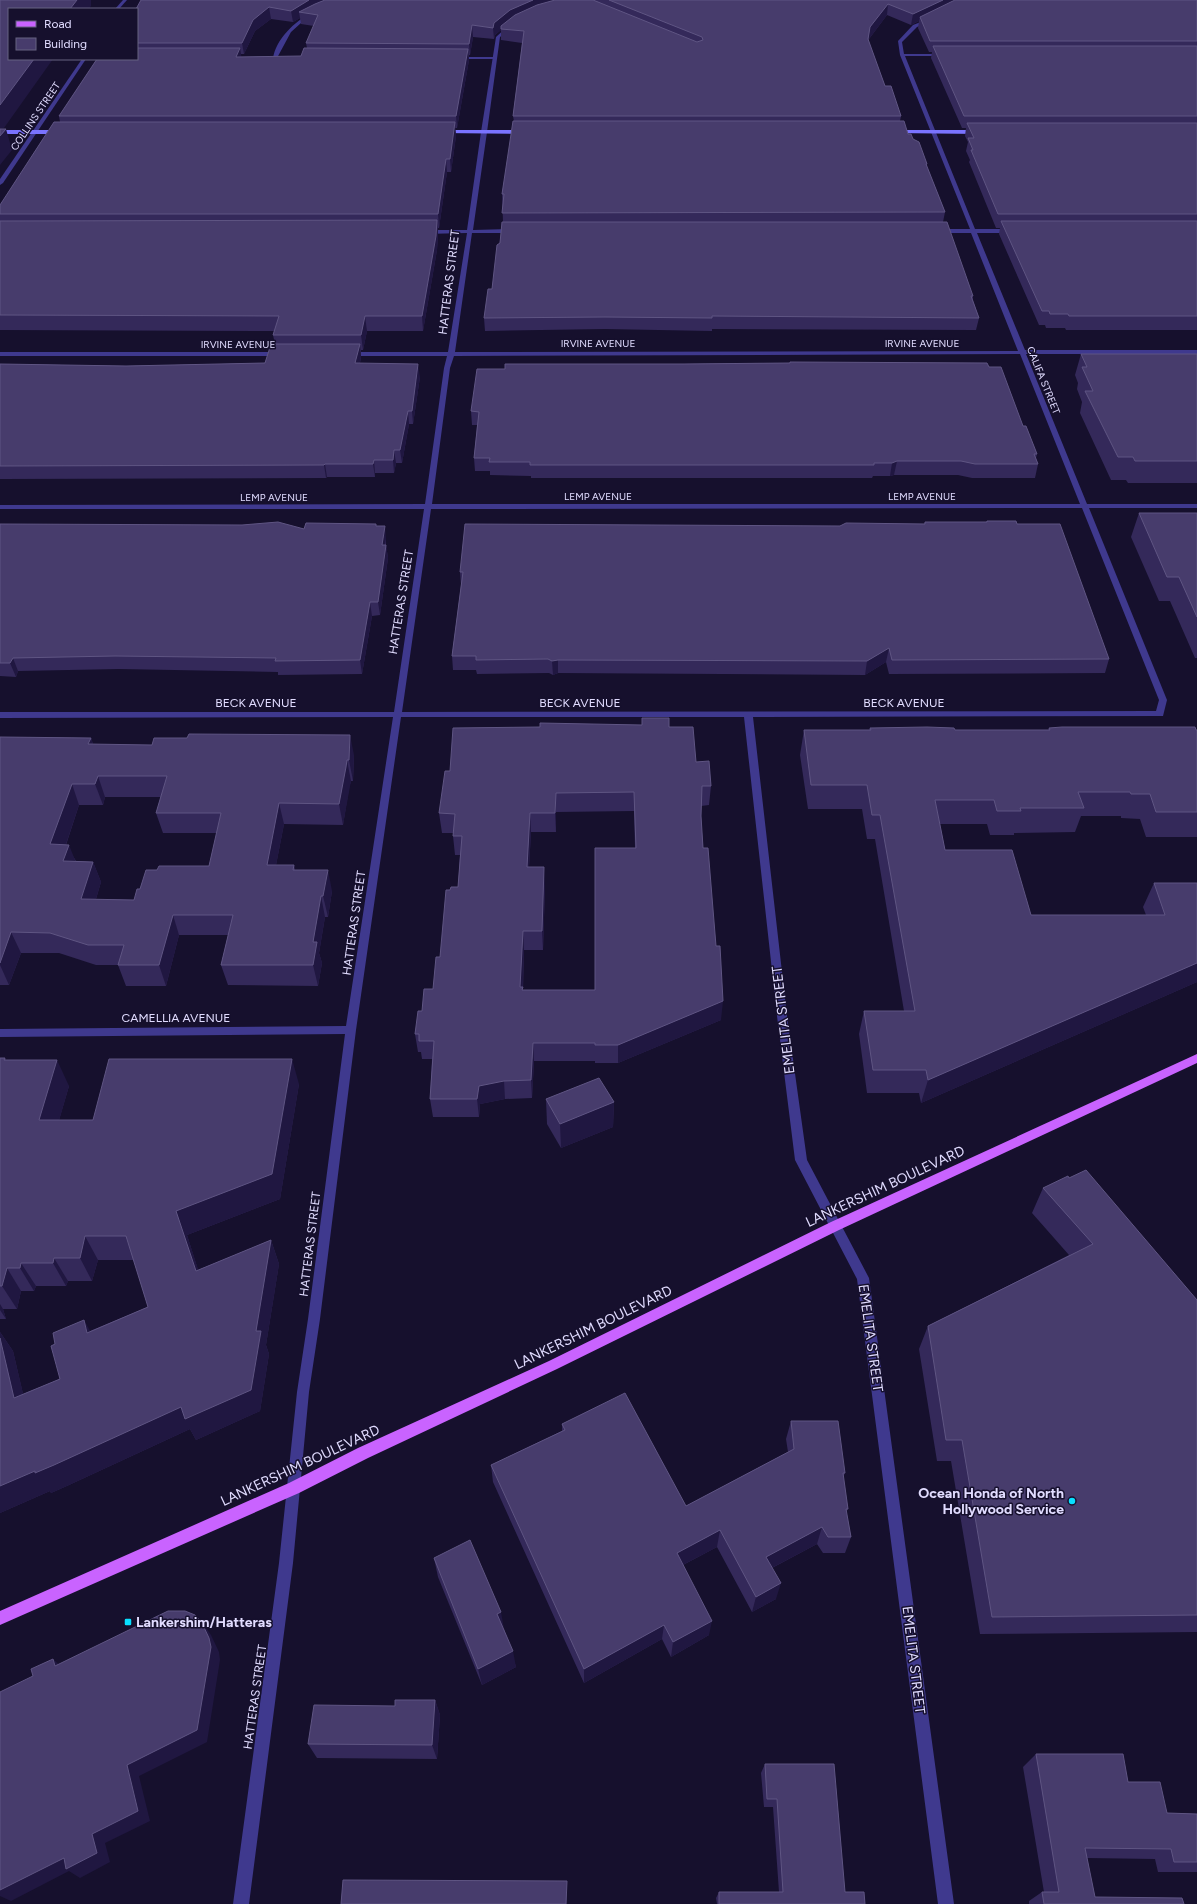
<svg xmlns="http://www.w3.org/2000/svg" width="1197" height="1904" viewBox="0 0 1197 1904" font-family="Figtree,sans-serif">
<style>
.lines{fill:none;stroke-linecap:round;stroke-linejoin:round}
.minor{fill:#3f398e;fill-rule:evenodd}
.tertiary{fill:#3f398e;fill-rule:evenodd}
.secondary{fill:#7a73ff;fill-rule:evenodd}
.primary{fill:#c963ff;fill-rule:evenodd}
.wall{fill:#34295a;fill-rule:evenodd}
.shaded-wall{fill:#201741}
.building{fill:#473c6c;stroke:#5f5583;fill-rule:evenodd}
.poi-dot{fill:#08dfff;stroke:#16102d;stroke-width:1.5}
.labels{text-anchor:middle;stroke-width:3;stroke-linejoin:round;paint-order:stroke}
.far-street-label{font-size:10px;fill:#e1dcff;stroke:#16102d}
.street-label{font-size:12px;fill:#e1dcff;stroke:#16102d}
.near-street-label{font-size:14px;fill:#e1dcff;stroke:#16102d}
.near-poi-label{font-size:14px;font-weight:bold;fill:#e1dcff;stroke:#16102d;text-anchor:end}
</style>
<rect width="100%" height="100%" fill="#16102d"/>
<g class="lines">
<g class="minor">
<path d="M123 0H127L119 9H115Z"/>
<path d="M311 13 315 14 301 23 291 32 277 58 273 59C275 40 295 21 311 13Z"/>
<path d="M931 18 933 20 917 27 902 42 904 54H944L946 55 944 56H905L975 229H1012L1015 231 1012 233H977L1025 350H1197V354H1026L1087 504H1197V508H1089L1167 700 1163 716 753 717 787 1016 807 1160 869 1278 954 1904H938L857 1279 795 1160 777 1016 744 717H401L356 1030 320 1319 309 1392 293 1563 249 1904H233L279 1563 297 1392 308 1319 345 1034 0 1037V1029L346 1026 393 717 0 718V712H394L424 509H0V505L425 504 444 368 447 356H348L345 354 348 352H448L467 233 424 234 421 232 424 230H467L481 132 484 130 487 132 473 230 514 229 517 231 514 233H472L455 352 1018 351 971 233H936L933 231 936 229H970L900 55 898 41 913 25ZM1020 354 1080 504H432L450 368 454 356ZM1082 508 1159 700 1156 711 402 712 431 509Z"/>
<path d="M455 57H494L496 58 494 59H453Z"/>
<path d="M82 59H86L3 183 0 185V179Z"/>
<path d="M0 352H282L285 354 282 356H0Z"/>
</g>
<path class="tertiary" d="M509 25 513 26 500 37 487 132 484 134 481 132 496 37Z"/>
<g class="secondary">
<path d="M0 130H61L64 132 61 134H0Z"/>
<path d="M443 130H525L528 132 525 134 441 133Z"/>
<path d="M895 130H979L982 132 979 134 893 133Z"/>
</g>
<path class="primary" d="M1197 1054V1063L839 1230 557 1369 368 1458 299 1493 0 1625V1611L289 1483 358 1448 549 1361 831 1222Z"/>
</g>
<g class="wall">
<path d="M141 0H1197V330H1066L1065 328H1046L1045 325H1039L999 234 1000 228H996L969 162 970 160 966 151 968 142 965 136 966 128H962L931 58 932 52H929L918 28 919 21 911 25 887 15 869 39 868 40 885 86 901 116 900 121 908 134 913 139 927 164V167L945 212 943 222 973 296V300L979 318 976 330 712 329V331L605 329 485 331 484 318 492 289 503 222 502 194 514 121 513 116 522 43 501 40V30L495 35 494 39 473 37 470 55H469V60L457 128H455L456 136 451 172H447L439 228H438V235L437 250 423 331H367L363 350H361V357L360 363 420 377 413 424H409L402 463H396L394 473H375V477H327L326 478 0 479V364L126 366 265 363 275 344 273 335 274 331 0 330V205L60 122 59 116 137 59V9ZM300 18 301 24 314 26 306 43 307 48 301 56 241 57V54H244L255 31 271 19 293 22Z"/>
<path d="M1081 354H1197V483H1128L1126 480H1111L1080 413 1082 402 1077 389 1078 383 1075 375Z"/>
<path d="M790 362 989 367 1023 426 1037 454 1036 458 1038 464 1035 478H972L958 475H894L890 476H873L872 478H531V476L490 475V471H475L474 458 477 425H472L471 411 505 369 683 364 790 363Z"/>
<path d="M1139 513H1197V658H1195L1170 601H1159L1131 537Z"/>
<path d="M987 521 1017 524 1109 659 1105 673 889 674 886 662 865 675 558 673 553 675 549 673 477 674 476 670H453L452 656 461 585 460 572 840 526 924 524 925 522H986Z"/>
<path d="M0 524 304 529 376 526 386 539V545L388 558 380 615 372 616 362 674 278 675V672L119 669 18 671 16 677 0 676Z"/>
<path d="M642 718 669 727 696 762 711 786 709 805 701 806V816L703 848 721 1020 618 1063H595V1061H534L532 1098 505 1099 480 1104 479 1117H433L430 1099 432 1059H422L421 1052H418L415 1034 422 1011 433 989 440 957 450 890 458 887 460 855H455L453 836V833H442L439 813 450 771 540 727 642 725ZM634 811 635 848 595 990H523L524 950H543L545 886 529 867 531 832H556V812Z"/>
<path d="M870 728 955 730H1048L1049 728 1197 730V837H1146L1140 819 1121 818V816H1081L1075 832 1014 833V835H990L987 824H940L945 850 1031 915H1146L1143 907 1154 883H1197V982L921 1103 919 1093H867L859 1034 864 1011H904L875 839H867L862 809H808L800 755 804 730H869Z"/>
<path d="M0 737 91 738 93 744 354 755 353 781H351L349 788 343 825 284 824 276 865H294L295 870 332 891 328 917H325L319 953 322 963 318 986 228 985 221 965 228 935H179L166 986H126L118 965H96L59 953H21L9 985H0ZM105 797H161L156 813 163 833H217L209 866 157 870 140 889 134 900 96 899 101 882 93 862 76 861 66 845 79 805H103Z"/>
<path d="M0 1058H5L6 1060 69 1086 59 1120H93L299 1084 280 1199 187 1235 198 1270 271 1240 279 1264 266 1345 269 1354 260 1411 196 1440 190 1429 69 1485 51 1493 50 1491 0 1513V1332L13 1351 23 1394 60 1379 90 1331 148 1307 134 1260H98L92 1281H68L66 1286H36L34 1291H21L17 1309H3L6 1319H0Z"/>
<path d="M546 1099 614 1102 613 1127 561 1148 547 1124Z"/>
<path d="M1069 1178 1197 1300V1632L980 1634 951 1461H937L919 1349 928 1326 1069 1255 1032 1213 1043 1188Z"/>
<path d="M791 1421 845 1473 843 1477 848 1509 846 1512 851 1537 845 1553H823L817 1544 772 1568 776 1599 752 1612 717 1547 683 1565 709 1635 671 1657 662 1639 584 1683 493 1482 491 1465 562 1431V1424L686 1506 788 1452 786 1439Z"/>
<path d="M434 1558 504 1629 516 1667 482 1685 438 1577Z"/>
<path d="M435 1700 440 1715 437 1759 317 1758 308 1744Z"/>
<path d="M1036 1754 1128 1782 1167 1813 1197 1814V1872H1158L1155 1859 1087 1858 1095 1897 1184 1904H1029V1901L1042 1892H1044L1023 1767Z"/>
<path d="M765 1764 845 1892 865 1904H717L716 1898 719 1892H779L773 1807H764L761 1773Z"/>
</g>
<g class="shaded-wall">
<path d="M77 0H91V6L89 9H70Z"/>
<path d="M309 0H345L299 12 300 18 293 22 291 11Z"/>
<path d="M533 0H577L501 29V30L495 35 494 39 493 28 494 23 510 10Z"/>
<path d="M943 0H965L920 17 919 21 911 25 913 14Z"/>
<path d="M888 4 887 15 869 39 867 51 870 27Z"/>
<path d="M269 7 271 19 255 31 244 54 242 43 253 20Z"/>
<path d="M472 25 473 37 470 55 469 44Z"/>
<path d="M240 48 242 60 236 57Z"/>
<path d="M468 49 469 60 457 128 456 116Z"/>
<path d="M34 59H53L4 128 0 129V105Z"/>
<path d="M455 122 456 136 451 172 450 159Z"/>
<path d="M6 129 12 150 0 165V136Z"/>
<path d="M446 159 447 172 439 228 438 214Z"/>
<path d="M437 220 438 235 437 250 423 331 422 316Z"/>
<path d="M365 316 367 331 363 350 361 335Z"/>
<path d="M360 344 361 357 357 376 355 363Z"/>
<path d="M418 364 420 377 413 424 412 411Z"/>
<path d="M408 411 409 424 402 463 400 450Z"/>
<path d="M394 450 396 463 394 473 393 460Z"/>
<path d="M374 460 375 473V477L373 464Z"/>
<path d="M897 461 894 475 890 476 892 463Z"/>
<path d="M325 464 327 477 326 478 324 465Z"/>
<path d="M385 526 386 539 383 558 382 545Z"/>
<path d="M386 545 388 558 380 615 378 602Z"/>
<path d="M370 602 372 616 362 674 360 660Z"/>
<path d="M889 648 886 662 865 675 867 661Z"/>
<path d="M13 658 18 671 16 677 10 663Z"/>
<path d="M558 660V673L553 675 552 661Z"/>
<path d="M350 735 354 755 353 781 349 760Z"/>
<path d="M91 738 98 759 88 744Z"/>
<path d="M347 760 351 781 343 825 339 804Z"/>
<path d="M98 776 105 797 103 805 95 784Z"/>
<path d="M72 784 79 805 59 865 50 844Z"/>
<path d="M556 793V832L555 813Z"/>
<path d="M279 803 284 824 272 886 267 865Z"/>
<path d="M530 813 531 832 528 886 527 867Z"/>
<path d="M69 845 77 865 63 861Z"/>
<path d="M93 862 101 882 90 919 81 899Z"/>
<path d="M544 867 545 886 543 950 542 931Z"/>
<path d="M328 870 332 891 328 917 323 896Z"/>
<path d="M321 896 325 917 319 953 322 963 318 986 313 965V942Z"/>
<path d="M173 915 179 935 166 986 159 965Z"/>
<path d="M523 931 524 950 522 1006 520 987Z"/>
<path d="M11 932 21 953 9 985 0 965V963Z"/>
<path d="M1197 963V982L921 1103 928 1080Z"/>
<path d="M723 1001 721 1020 618 1063V1045Z"/>
<path d="M533 1043 534 1061 532 1098 531 1080Z"/>
<path d="M292 1059 299 1084 280 1199 187 1235 206 1294 196 1271 176 1211Z"/>
<path d="M57 1060 69 1086 52 1145 39 1120Z"/>
<path d="M504 1081 505 1099 480 1104 479 1117 477 1099 479 1086Z"/>
<path d="M614 1102 613 1127 561 1148 560 1124Z"/>
<path d="M85 1236 98 1260 92 1281 80 1258Z"/>
<path d="M271 1240 279 1264 266 1345 269 1354 260 1411 196 1440 190 1429 69 1485 51 1493 50 1491 0 1513V1486L256 1331Z"/>
<path d="M54 1258 68 1281 66 1286 53 1263Z"/>
<path d="M21 1263 36 1286 34 1291 20 1268Z"/>
<path d="M7 1268 21 1291 17 1309 2 1286Z"/>
<path d="M0 1304 3 1309 6 1319 0 1310Z"/>
<path d="M84 1320 97 1343 87 1333Z"/>
<path d="M0 1332 13 1351 29 1419 14 1398 0 1338Z"/>
<path d="M822 1527 817 1544 762 1573 766 1557Z"/>
<path d="M720 1530 717 1547 675 1569 677 1553Z"/>
<path d="M781 1583 776 1599 752 1612 756 1597Z"/>
<path d="M501 1612 504 1629 500 1631 497 1614Z"/>
<path d="M201 1621 211 1635 219 1652 220 1660 207 1742 139 1776 150 1821 105 1843 110 1862 80 1878 69 1871 11 1901 0 1896V1890L92 1834 127 1765Z"/>
<path d="M712 1621 709 1635 671 1657 673 1642Z"/>
<path d="M664 1625 662 1639 584 1683V1669Z"/>
<path d="M513 1651 516 1667 482 1685 478 1669Z"/>
<path d="M53 1659 67 1672 55 1666Z"/>
<path d="M435 1700 440 1715 437 1759 432 1745Z"/>
<path d="M567 1881V1904H566Z"/>
</g>
<g class="building">
<path d="M0 0H77L70 9H9V59H34L0 105Z"/>
<path d="M141 0H309L291 11 269 7 253 20 242 43H137V9H136Z"/>
<path d="M325 0H533L510 10 494 23 493 28 472 25 469 44 306 43 318 15 299 12 315 4Z"/>
<path d="M555 0H593L697 42 703 40 702 37 609 0H943L913 14 888 4 870 27 868 39 885 86H891L901 116H513L524 31 501 29V26L515 15 537 5Z"/>
<path d="M955 0H1197V41H930L920 17Z"/>
<path d="M933 46H1197V116H964Z"/>
<path d="M137 48H240L236 57 301 56 304 48 468 49 456 116H59L97 59H137Z"/>
<path d="M513 121H904L908 134H911L913 139 919 142 927 164H926L945 212 502 213 504 194H502Z"/>
<path d="M54 122H455L450 159H446L438 214H0V205Z"/>
<path d="M967 123H1197V214H998L971 150H973L968 138H974Z"/>
<path d="M0 129H6L0 136Z"/>
<path d="M437 220 436 236 422 316H365L361 335H273L279 316 0 315V221Z"/>
<path d="M1001 221H1197V316H1069L1068 314H1050L1049 311H1042Z"/>
<path d="M502 222H947L973 296H971L979 318 712 316V318L605 317 484 318 488 289H492L497 245 500 243Z"/>
<path d="M271 344H360L355 363 418 364 412 411H408L400 450H394L393 460H374L373 464H325L324 465 0 466V364L126 366 265 363Z"/>
<path d="M1081 354H1197V461H1135L1133 457H1118L1085 391H1093L1082 367H1087Z"/>
<path d="M790 362 987 363 989 367H1001L1023 426H1026L1037 454H1034L1038 464H975L961 461H897L892 463H874V465H530V462H489L490 458H474L479 412 471 411 477 369H505V364H683L790 363Z"/>
<path d="M1139 513H1197V617L1179 577H1167Z"/>
<path d="M987 521H1016L1017 524H1060L1109 659 892 660 889 648 867 661 558 660 552 661 548 659 476 660V656H452L463 572H460L465 524 840 526 846 523 925 524V522H987Z"/>
<path d="M278 522 304 529 306 523 376 524V526H385L382 545H386L378 602H370L360 660 275 661 276 658 115 656 13 658 10 663H0V524L242 525Z"/>
<path d="M642 718H669V727H693L696 762 709 761 711 786H702L701 816 703 848H708L716 946H720L723 1001 618 1045H595V1043H533L531 1080 504 1081 479 1086 477 1099H430L434 1041H419V1034H415L418 1011H422L424 989H433L436 957H440L446 890H450L451 887H458L462 836H453L455 814 439 813 445 771H450L453 728 540 727V723L642 725ZM634 792 636 848H595V990H522L523 987H520L523 931H542L544 867H527L530 813H555L556 793Z"/>
<path d="M1062 727H1195L1196 730H1197V812H1156L1150 794H1131L1130 792H1078L1084 808H1020L1021 811H997L994 800H935L945 850H1012L1031 915H1165L1154 883H1197V963L928 1080 926 1070H873L864 1011H915L880 815H872L867 785H811L804 730H871L870 728 927 727 954 728 955 730H1050L1049 728Z"/>
<path d="M189 734 350 735 349 760H347L346 767 339 804 279 803 267 865H294L293 870H328L323 896H321L313 942H317L313 965H221L233 915H173L159 965H118L124 945H88L50 933 11 932 0 963V737L91 738 88 744 152 745 154 738H187ZM98 776H167L156 813H221L209 866H159L157 870H146L140 889H137L134 900 81 899 93 862 63 861 69 845 50 844 72 784H95Z"/>
<path d="M0 1058H5L4 1060H57L39 1120H93L109 1059H292L272 1174 176 1211 196 1271 271 1240 256 1331H261L251 1390 185 1419 181 1407 54 1465 35 1473V1471L0 1486V1338L14 1398 60 1379 51 1346 55 1344 53 1333 84 1320 87 1333 148 1307 126 1236H85L80 1258H54L53 1263H21L20 1268H7L2 1286H0Z"/>
<path d="M599 1078 614 1102 560 1124 546 1099Z"/>
<path d="M1086 1170 1197 1300V1615L992 1617 962 1440H946L928 1326 1093 1244 1043 1188 1068 1176 1069 1178Z"/>
<path d="M625 1393 686 1506 794 1449 791 1421H838L845 1473H843L848 1509H846L851 1537H828L822 1527 766 1557 781 1583 756 1597 720 1530 677 1553 712 1621 673 1642 664 1625 584 1669 491 1465 565 1430 562 1424Z"/>
<path d="M470 1540 501 1612 497 1614 513 1651 478 1669 434 1558Z"/>
<path d="M168 1611H185L195 1615 201 1621 209 1638 211 1647 197 1730 127 1765 138 1811 92 1834 97 1853 66 1869 64 1858 0 1890V1692L33 1676 31 1669 53 1659 55 1666Z"/>
<path d="M395 1700H435L432 1745 308 1744 314 1705 395 1706Z"/>
<path d="M1036 1754H1123L1128 1782H1160L1167 1813 1197 1814V1862H1174L1171 1849 1085 1848 1095 1897 1182 1898 1184 1904H1044L1042 1892H1059Z"/>
<path d="M765 1764H834L845 1892H864L865 1904H719V1892H783L777 1799H767Z"/>
<path d="M343 1880 567 1881 566 1904H341Z"/>
</g>
<g class="poi-dot">
<circle cx="1072" cy="1501" r="4"/>
<rect x="124" y="1618" width="8" height="8" rx="2"/>
</g>
<g class="labels">
<g class="far-street-label">
<text transform="translate(35 116) rotate(-56)" y="4">COLLINS STREET</text>
<text x="598" y="347">IRVINE AVENUE</text>
<text x="922" y="347">IRVINE AVENUE</text>
<text x="238" y="348">IRVINE AVENUE</text>
<text transform="translate(1044 380) rotate(68)" y="4">CALIFA STREET</text>
<text x="598" y="500">LEMP AVENUE</text>
<text x="922" y="500">LEMP AVENUE</text>
<text x="274" y="501">LEMP AVENUE</text>
</g>
<g class="street-label">
<text transform="translate(449 282) rotate(-83)" y="4">HATTERAS STREET</text>
<text transform="translate(401 602) rotate(-81)" y="4">HATTERAS STREET</text>
<text x="256" y="707">BECK AVENUE</text>
<text x="580" y="707">BECK AVENUE</text>
<text x="904" y="707">BECK AVENUE</text>
<text transform="translate(354 923) rotate(-82)" y="4">HATTERAS STREET</text>
<text x="176" y="1022">CAMELLIA AVENUE</text>
<text transform="translate(310 1244) rotate(-83)" y="4">HATTERAS STREET</text>
<text transform="translate(255 1697) rotate(-82)" y="4">HATTERAS STREET</text>
</g>
<g class="near-street-label">
<text transform="translate(783 1020) rotate(-97)" y="5">EMELITA STREET</text>
<text transform="translate(885 1186) rotate(-25)" y="5">LANKERSHIM BOULEVARD</text>
<text transform="translate(593 1327) rotate(-26)" y="5">LANKERSHIM BOULEVARD</text>
<text transform="translate(871 1338) rotate(82)" y="5">EMELITA STREET</text>
<text transform="translate(300 1465) rotate(-25)" y="5">LANKERSHIM BOULEVARD</text>
<text transform="translate(914 1660) rotate(83)" y="5">EMELITA STREET</text>
</g>
<g class="near-poi-label">
<text x="1064" y="1498">Ocean Honda of North<tspan x="1064" dy="16">Hollywood Service</tspan></text>
<text x="136" y="1627" text-anchor="start">Lankershim/Hatteras</text>
</g>
</g>
<rect x="8" y="8" width="130" height="52" fill="#16102d" stroke="#676281"/>
<rect x="16" y="21" width="20" height="6" fill="#c963ff" stroke="#676281"/>
<text x="44" y="28" font-size="12" fill="#e1dcff">Road</text>
<rect x="16" y="38" width="20" height="12" fill="#473c6c" stroke="#676281"/>
<text x="44" y="48" font-size="12" fill="#e1dcff">Building</text>
</svg>
